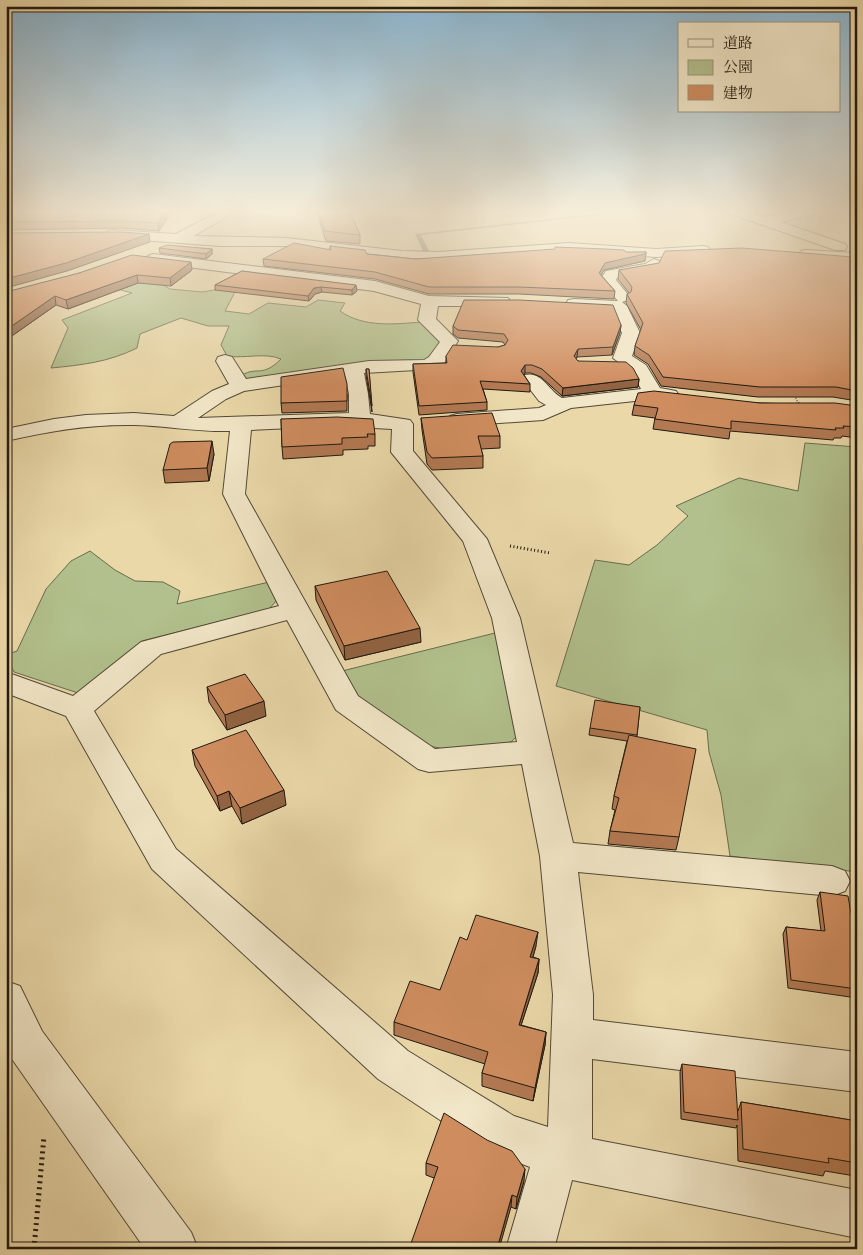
<svg xmlns="http://www.w3.org/2000/svg" width="863" height="1255" viewBox="0 0 863 1255" font-family="'Old Standard TT','Noto Serif JP',serif">
<style>
.green{fill:#b1c08c;stroke:#686c4e}
.lines{fill:none;stroke-linecap:round;stroke-linejoin:round}
.stream{fill:#6a7871;fill-rule:evenodd}
.minor-casing{stroke:#524936;stroke-width:2}
.path-far2{stroke:#201910;stroke-width:2.5;stroke-dasharray:0.5 2;stroke-linecap:butt}
.path-far1{stroke:#201910;stroke-width:3;stroke-dasharray:1 2.5;stroke-linecap:butt}
.path{stroke:#201910;stroke-width:5;stroke-dasharray:2 4;stroke-linecap:butt}
.minor{fill:#f1e6c7;fill-rule:evenodd}
.wall{fill:#b27952;stroke:#201910}
.shaded-wall{fill:#916342;stroke:#201910}
.building{fill:#cf8d5f;stroke:#201910}
</style>
<rect width="100%" height="100%" fill="#ead8a9"/>
<filter id="stains"><feTurbulence type="fractalNoise" baseFrequency=".004" numOctaves="4"/><feColorMatrix values="0 0 0 0 .2 0 0 0 0 .09 0 0 0 0 .02 0 0 0 .5 -.17"/></filter>
<radialGradient id="worn" r=".72"><stop offset=".6" stop-color="#630" stop-opacity="0"/><stop offset="1" stop-color="#630" stop-opacity=".3"/></radialGradient>
<g class="green">
<path d="M165 282V286L170 289 202 292 220 289 235 292 225 311 249 314 268 303 306 307 318 300 345 303 340 311C364 328 395 324 422 322L443 340 430 361 247 381 242 375C258 366 262 378 281 359 265 352 244 359 227 356L221 345 229 326H208L181 318 140 334 137 348C109 362 82 365 51 368L68 328 62 320 132 293 105 286 106 284Z"/>
<path d="M805 443 857 447V872L730 856 721 795 709 752 707 730 556 686 595 560 629 565 657 545 688 516 676 506 739 478 798 491Z"/>
<path d="M90 551 115 570 135 581 163 582 180 591 177 604 269 582 277 600 269 609 142 641 86 690 78 693 14 672 6 655 17 651 46 589 71 561Z"/>
<path d="M499 632 520 733 511 742 455 751 429 746 359 699 342 671Z"/>
</g>
<g class="lines">
<g class="stream">
<path d="M633 210H645L421 235 430 253 427 255 424 253 415 234Z"/>
<path d="M194 242 227 243 230 245 227 247 192 245V243Z"/>
</g>
<defs>
<g id="minor">
<path d="M222 210H238L194 236 286 238 402 251 439 252 569 243 656 249 703 246 708 247 710 250 708 253 703 254 656 257 569 251 439 260 402 259 286 246H221L113 238 108 237 106 234 108 231 113 230 176 234Z"/>
<path d="M726 210H745L766 217 800 210H823L822 213 781 222 845 244 847 247 845 250H835L728 213Z"/>
<path d="M806 250 857 253V261L801 257 799 254 801 251Z"/>
<path d="M153 254 375 281 429 296 508 298 510 301 508 304 502 306H438L436 319 458 341 443 365 434 369 364 373 368 394 370 414 410 420 413 424V451L487 539 520 618 573 843 832 866 845 871 850 881 845 891 832 896 578 872 593 995V1020L857 1052V1092L592 1059V1139L857 1190V1238L572 1180 554 1249H506L530 1167 487 1151 378 1079 152 869 66 716 6 693V672L73 696 141 642 279 606 223 494 230 431C198 432 167 426 135 425 91 424 48 431 6 441V429L54 419 86 415 134 413 174 416 212 391 229 384 216 361 218 357 225 355 232 357 246 379 369 361 424 360 429 357 440 342 418 320 421 304 374 291 148 262 145 259 148 256ZM345 376 349 394V413L198 418 226 399 244 391ZM338 426 392 429 391 452 463 541 492 618 517 742 435 749 358 696 245 494 251 430ZM287 620 336 710 418 769 429 772 522 764 540 856 553 995 548 1127 514 1116 408 1051 176 849 94 711 161 654Z"/>
<path d="M654 259 659 261 662 264 658 269 617 278 616 280 630 297 628 300 622 302 627 306 640 333 632 356 646 365 660 388 676 391 679 395 676 399 669 401 653 399 571 408 543 420 457 426 450 424 447 420 450 416 457 414 539 408 546 405 539 401 522 379 525 375C542 371 548 390 562 398L641 389 632 372 613 358 622 333 613 311 574 309 568 308 566 304 568 300 574 299 618 301 600 280 606 271 645 264Z"/>
<path d="M6 981 20 986 42 1031 191 1232 198 1249H145L12 1059 6 1045Z"/>
</g>
</defs>
<use href="#minor" class="minor-casing"/>
<path class="path-far2" d="M793 394 800 405"/>
<path class="path-far1" d="M510 546 550 553"/>
<path class="path" d="M34 1249 44 1136"/>
<use href="#minor" class="minor"/>
</g>
<g class="wall">
<path d="M17 210H173L159 231 122 228 6 230V216L10 215Z"/>
<path d="M316 210H349L360 235V244L326 241Z"/>
<path d="M330 246 367 254 416 259 646 252 645 261 604 270 601 275 615 291 614 299 519 294H429L375 279 264 266 263 259 330 249Z"/>
<path d="M159 248 212 249V254L206 259 160 253Z"/>
<path d="M857 267V401L833 397H758L661 386 648 364 634 355 635 346 641 330 626 303 627 294 629 293 618 279 619 270Z"/>
<path d="M192 270 171 286 138 283 68 309 56 305 6 340 79 273Z"/>
<path d="M242 271 357 291 352 295 322 292 315 294 309 301 215 290V285Z"/>
<path d="M621 325 620 333 612 355 577 357 576 359 578 361 639 379 638 387 562 396 541 377 531 373H525L524 375 530 384V392L483 389 487 402V410L419 415 413 372V364L446 363V356L498 347 505 345 503 342 458 338 453 334V326Z"/>
<path d="M366 369H369L372 412 366 375Z"/>
<path d="M347 394V411L282 413 281 403Z"/>
<path d="M760 403 857 406V438L842 436 841 438H834L833 440 730 431 729 439 653 429 655 418 632 415 634 405Z"/>
<path d="M421 418 500 436V448L481 449 483 456V468L432 470 427 464 422 430Z"/>
<path d="M281 419 375 434V446H368V449L343 450V455L283 459 282 447Z"/>
<path d="M214 454 209 481 165 483 163 470Z"/>
<path d="M315 586 421 642 345 660 316 600Z"/>
<path d="M207 687 266 716 227 730 209 702Z"/>
<path d="M640 707 637 736 679 837 676 850 608 844 610 831 615 810 612 809 614 796 627 741 589 735 590 728Z"/>
<path d="M192 750 286 805 242 824 232 806 220 811 195 766Z"/>
<path d="M820 892 857 948V998L788 988 783 934 786 927 821 931 817 900Z"/>
<path d="M467 940 536 946 533 957 539 959 538 973 521 1025 546 1032 545 1045 533 1101 482 1086V1073L485 1064 394 1035V1022L440 990Z"/>
<path d="M682 1064 738 1111 741 1102 857 1121V1172L855 1176 825 1171 823 1176 738 1161 737 1125 736 1128 681 1119 680 1072Z"/>
<path d="M426 1163 524 1181 516 1209 426 1175Z"/>
</g>
<g class="shaded-wall">
<path d="M167 210H173L159 231 158 223Z"/>
<path d="M149 234 150 242 67 271 6 288V279Z"/>
<path d="M212 249V254L206 259V254Z"/>
<path d="M646 252 645 261 604 270 598 280 599 273 605 263Z"/>
<path d="M191 262 192 270 171 286 170 278Z"/>
<path d="M137 275 138 283 68 309 66 300Z"/>
<path d="M356 285 357 291 352 295V290Z"/>
<path d="M321 287 322 292 315 294 309 301 308 296 314 288Z"/>
<path d="M55 296 56 305 6 340V330Z"/>
<path d="M621 325 620 333 612 355 613 347Z"/>
<path d="M578 349 577 357 573 364 574 356Z"/>
<path d="M525 365V373L520 379 521 371Z"/>
<path d="M639 379 638 387 562 396 563 388Z"/>
<path d="M212 441 214 454 209 481 207 468Z"/>
<path d="M420 628 421 642 345 660 344 646Z"/>
<path d="M264 701 266 716 227 730 225 715Z"/>
<path d="M284 790 286 805 242 824 240 808Z"/>
<path d="M229 791 232 806 220 811 217 796Z"/>
<path d="M538 932 536 946 529 970 530 957Z"/>
<path d="M539 959 538 973 517 1038 519 1025Z"/>
<path d="M546 1032 545 1045 533 1101 535 1088Z"/>
<path d="M525 1169 524 1181 516 1209 517 1197Z"/>
<path d="M6 1184 10 1191 8 1217 6 1215Z"/>
<path d="M512 1195 511 1207 499 1249H497Z"/>
</g>
<g class="building">
<path d="M17 210H167L158 223 121 221 6 222V216L10 215Z"/>
<path d="M318 210H349L360 235 325 231Z"/>
<path d="M121 232 149 234 66 263 6 279V233Z"/>
<path d="M294 243 331 250 330 246 365 250 367 254 416 259 555 249V247L606 249 624 250 626 252H646L645 254 605 263 599 273 615 291 519 287H429L375 272 263 259Z"/>
<path d="M167 245 212 249 206 254 159 248Z"/>
<path d="M742 248 853 257 857 267V391L836 387H760L663 377 649 355 635 346 643 323 627 294 631 292 632 287 619 270 659 263 665 251Z"/>
<path d="M132 255 191 262 170 278 137 275 66 300 55 296 6 330V292L79 273Z"/>
<path d="M242 271 356 285 352 290 321 287 314 288 308 296 215 285Z"/>
<path d="M464 300H519L613 305 621 325 613 347 578 349 574 356 578 361 626 362 633 368 639 379 563 388 542 369 532 365H525L521 371 530 384 480 381 487 402 419 406 413 364 447 363 446 356 453 345 498 347 505 345 508 340 504 334 458 330 453 326Z"/>
<path d="M343 368 347 384V401L281 403V377Z"/>
<path d="M366 369H369L372 406Z"/>
<path d="M654 391 760 403H835L857 406V427L843 426 844 428H835L836 430 731 421V429L655 419 658 408 634 405 638 393Z"/>
<path d="M492 413 500 436H478L483 456 432 458 427 452 421 418Z"/>
<path d="M337 417 373 419 375 434H367L368 437 342 438V444L282 447 281 419Z"/>
<path d="M212 441 207 468 163 470 170 444 173 442Z"/>
<path d="M387 571 420 628 344 646 315 586Z"/>
<path d="M245 674 264 701 225 715 207 687Z"/>
<path d="M595 700 640 707 637 735 590 728Z"/>
<path d="M246 730 284 790 240 808 229 791 217 796 192 750Z"/>
<path d="M629 735 696 749 679 837 610 831 619 798 614 796Z"/>
<path d="M820 892 848 896 857 948V989L791 980 786 927 825 931Z"/>
<path d="M476 915 538 932 530 957 539 959 519 1025 546 1032 535 1088 482 1073 488 1052 394 1022 410 981 440 990 460 937 467 940Z"/>
<path d="M682 1064 735 1071 738 1120 684 1112Z"/>
<path d="M741 1102 857 1121V1163L828 1158 829 1163 743 1149Z"/>
<path d="M444 1113 487 1140 512 1151 525 1169 517 1197 512 1195 497 1249H409L438 1167 426 1163Z"/>
</g>
<linearGradient id="sky" x2="0" y2="1"><stop stop-color="#89b6d2"/><stop offset="0.55" stop-color="#f6edd8"/><stop offset="1" stop-color="#f6edd8" stop-opacity="0"/></linearGradient>
<rect width="863" height="385" fill="url(#sky)"/>
<rect width="863" height="1255" fill="none" stroke="#ead8a9" stroke-width="25"/>
<rect x="8" y="8" width="848" height="1240" fill="none" stroke="#201910" stroke-width="2.5"/>
<rect x="12" y="12" width="838" height="1230" fill="none" stroke="#201910"/>
<rect x="678" y="22" width="162" height="90" fill="#f1e6c7" stroke="#9d947e"/>
<rect x="688" y="39" width="25" height="8" fill="#f1e6c7" stroke="#9d947e"/>
<text x="723" y="48" font-size="15" fill="#201910">道路</text>
<rect x="688" y="60" width="25" height="15" fill="#b1c08c" stroke="#9d947e"/>
<text x="723" y="72" font-size="15" fill="#201910">公園</text>
<rect x="688" y="85" width="25" height="15" fill="#cf8d5f" stroke="#9d947e"/>
<text x="723" y="98" font-size="15" fill="#201910">建物</text>
<rect width="100%" height="100%" filter="url(#stains)"/>
<rect width="100%" height="100%" fill="url(#worn)"/>
</svg>
